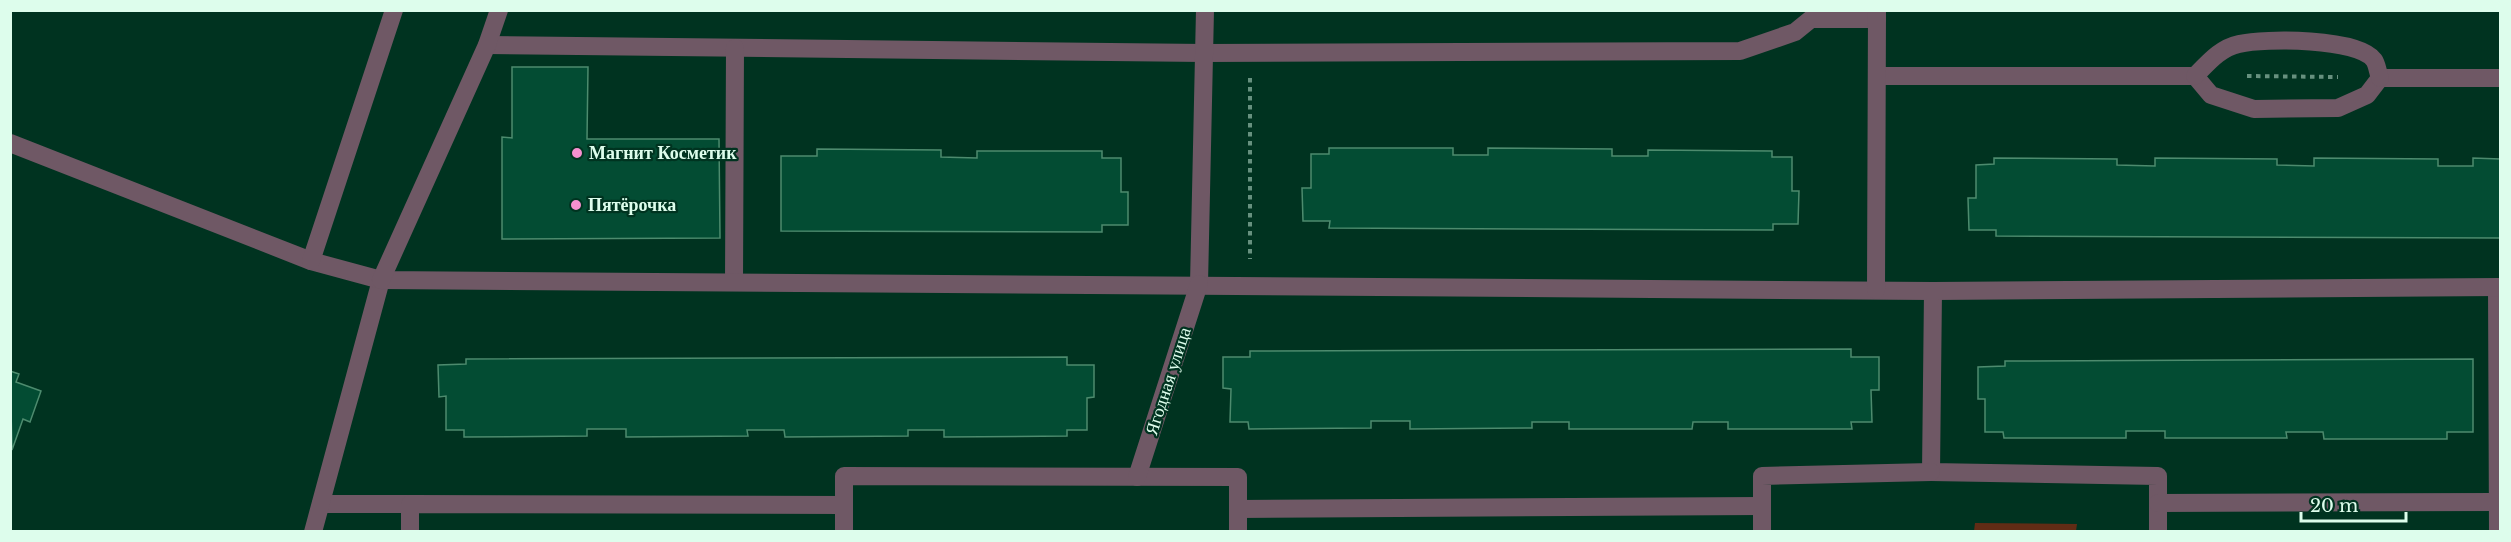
<svg xmlns="http://www.w3.org/2000/svg" width="2511" height="542" viewBox="0 0 2511 542" font-family="'Libre Baskerville',serif">
<style>
.green{fill:#612c15}
.building{fill:#034c33;stroke:#4d8b6e;stroke-width:1.5}
.lines{fill:none;stroke-linecap:round;stroke-linejoin:round}
.path{stroke:#67917f;stroke-width:4;stroke-dasharray:4.5 4.5;stroke-linecap:butt}
.service{stroke:#6f5865;stroke-width:18}
.minor{stroke:#6f5865;stroke-width:18}
.poi-dot{fill:#f690d0;stroke:#003320;stroke-width:2}
.labels{text-anchor:middle;stroke-width:4.5;stroke-linejoin:round;paint-order:stroke}
.poi-label{font-size:18px;font-weight:bold;fill:#ddfdec;stroke:#003320;text-anchor:start}
.street-label{font-size:18px;fill:#ddfdec;stroke:#003320}
</style>
<rect width="100%" height="100%" fill="#003320"/>
<path class="green" d="M1975 523 2077 524 2076 531H1974Z"/>
<g class="building">
<path d="M512 67H588L587 139H719L720 238 502 239V137L512 138Z"/>
<path d="M1329 148H1453V155H1488V148L1612 149V156H1648V150L1772 151V157H1792V191H1799L1798 224H1773V230L1329 228 1330 221H1303L1302 188H1311V154H1329Z"/>
<path d="M817 149 941 150V157L977 158V151H1102V158H1121V192H1128V225H1102V232L781 231V156H817Z"/>
<path d="M1994 158 2117 159V165L2155 166V158L2277 159V165L2314 166V158L2438 159V166H2473V158L2500 159V238L1996 236V230H1969L1968 198H1976V165L1994 164Z"/>
<path d="M1851 349V357H1879V390H1871L1872 422H1851L1852 429H1728V422H1693L1692 429H1569V422H1532V428L1410 429V421H1371V428L1249 429 1248 422H1230L1231 389 1223 388V357H1250V351Z"/>
<path d="M1067 357V365H1094V397L1087 398V430H1067V436L944 437V430H908V436L785 437 784 430H747L748 436 626 437V429H587V436L464 437V430H446V396L439 397 438 365 466 364V359Z"/>
<path d="M2473 359V432H2447V439H2324L2323 432H2286L2287 438H2165V431H2126V438H2004L2003 432H1985V399H1978V367L2005 366V361Z"/>
<path d="M10 371 19 374 16 382 41 391 30 422 23 419 12 450Z"/>
</g>
<g class="lines">
<g class="path">
<path d="M2247 76 2338 77"/>
<path d="M1250 78V259"/>
</g>
<g class="service">
<path d="M487 45 1204 53 1740 51 1795 32 1811 19H1877"/>
<path d="M1879 76H2195L2211 95 2254 109 2338 108 2367 95 2380 78H2500"/>
<path d="M2195 76C2208 63 2220 48 2239 44 2265 38 2358 38 2374 60 2377 64 2378 73 2380 78"/>
<path d="M734 282 735 48"/>
<path d="M1199 284 1205 10"/>
<path d="M2497 287 2498 532"/>
<path d="M1933 291 1931 472 2158 476V532"/>
<path d="M2158 503 2498 502"/>
<path d="M321 504H410"/>
<path d="M1238 509 1762 506"/>
<path d="M313 532 381 280"/>
<path d="M410 532V504L844 505"/>
<path d="M844 532V476L1238 477V532"/>
<path d="M1762 532V476L1931 472"/>
</g>
<g class="minor">
<path d="M10 143 311 261 381 280 1933 291 2500 287"/>
<path d="M311 261 394 10"/>
<path d="M381 280 487 45 499 10"/>
<path d="M1876 290 1877 10"/>
<path d="M1137 477 1199 284"/>
</g>
</g>
<g class="poi-dot">
<circle cx="577" cy="153" r="6"/>
<circle cx="576" cy="205" r="6"/>
</g>
<g class="labels">
<g class="poi-label">
<text x="589" y="159">Магнит Косметик</text>
<text x="588" y="211">Пятёрочка</text>
</g>
<g class="street-label">
<text transform="translate(1168 381) rotate(-72)" y="6">Ягодная улица</text>
</g>
</g>
<rect width="2511" height="542" fill="none" stroke="#ddfdec" stroke-width="24"/>
<path d="M2301 512v9h105v-9" fill="none" stroke="#ddfdec" stroke-width="3"/>
<text x="2310" y="512" font-size="18" fill="#ddfdec" stroke="#003320" stroke-width="4.5" paint-order="stroke">20 m</text>
</svg>
